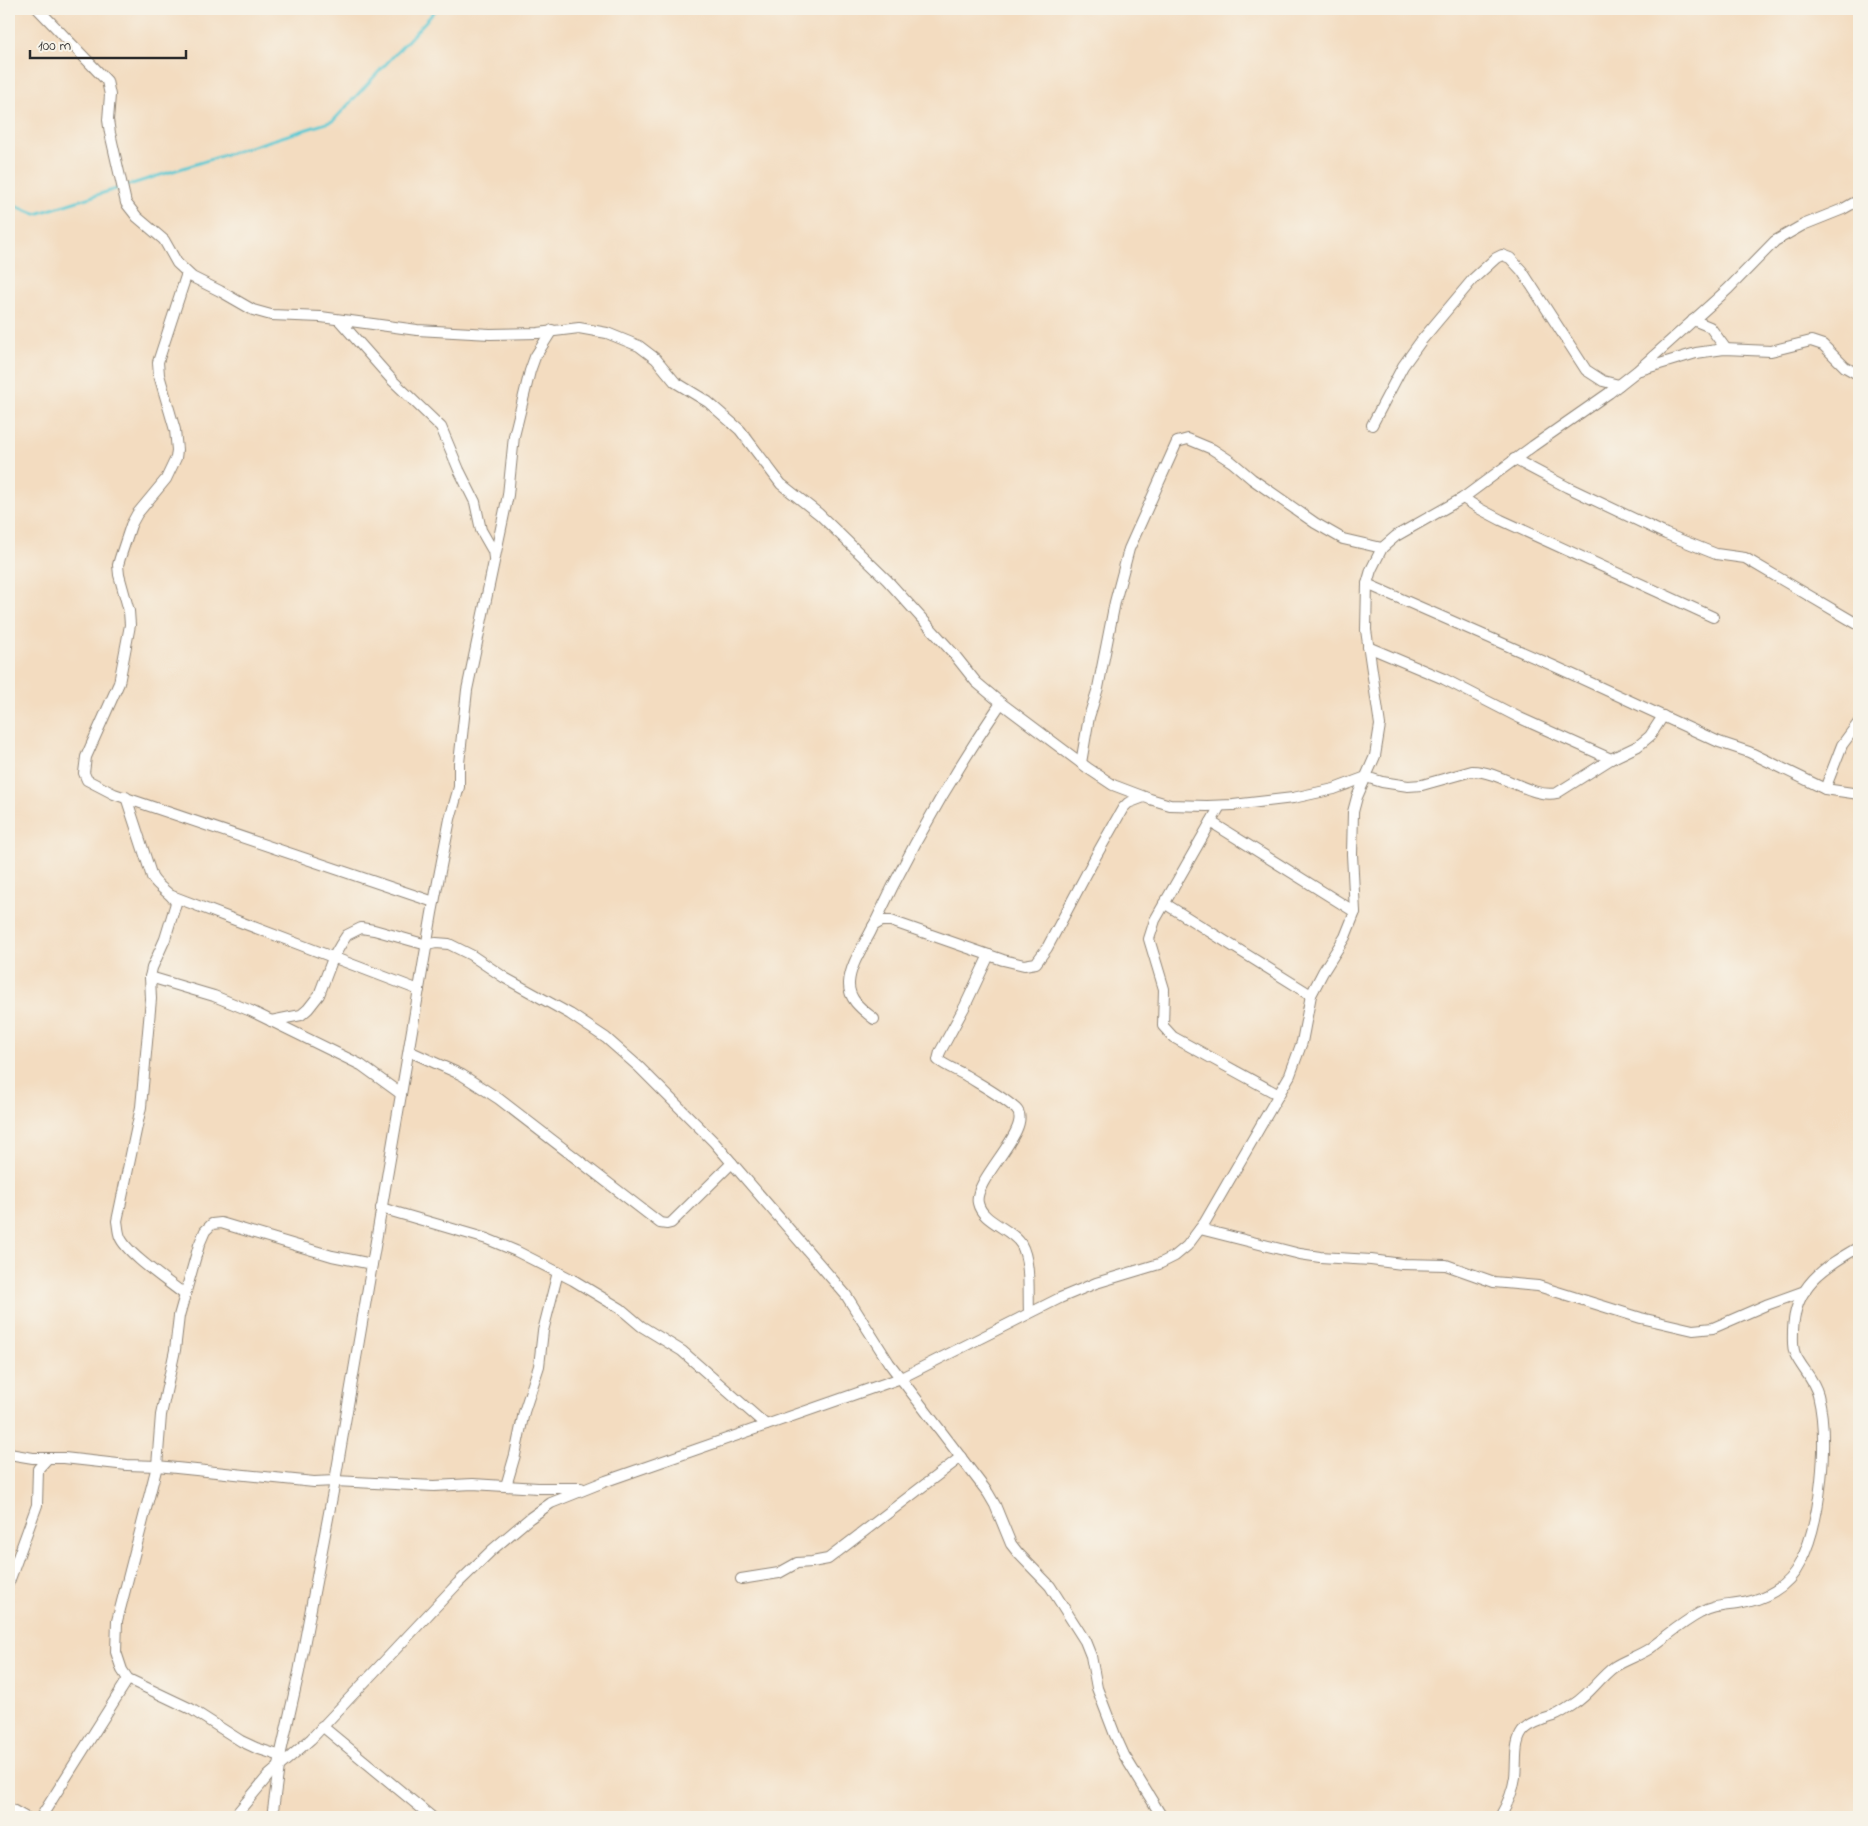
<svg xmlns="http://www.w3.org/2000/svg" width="1868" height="1826" viewBox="0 0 1868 1826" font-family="'Indie Flower',sans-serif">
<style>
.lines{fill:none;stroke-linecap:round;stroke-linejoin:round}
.stream{stroke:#5dc9d3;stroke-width:3}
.minor-casing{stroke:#8f8476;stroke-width:12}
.minor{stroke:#fff;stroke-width:10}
</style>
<rect width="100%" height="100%" fill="#f7f3e8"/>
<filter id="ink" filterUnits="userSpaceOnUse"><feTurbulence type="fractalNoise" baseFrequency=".02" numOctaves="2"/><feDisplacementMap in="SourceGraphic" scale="10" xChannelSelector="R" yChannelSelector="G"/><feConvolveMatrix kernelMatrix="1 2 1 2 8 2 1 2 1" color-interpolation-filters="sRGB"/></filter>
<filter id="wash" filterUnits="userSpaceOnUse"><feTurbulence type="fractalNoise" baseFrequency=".0096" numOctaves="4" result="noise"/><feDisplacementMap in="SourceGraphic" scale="20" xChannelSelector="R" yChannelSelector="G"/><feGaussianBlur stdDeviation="1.12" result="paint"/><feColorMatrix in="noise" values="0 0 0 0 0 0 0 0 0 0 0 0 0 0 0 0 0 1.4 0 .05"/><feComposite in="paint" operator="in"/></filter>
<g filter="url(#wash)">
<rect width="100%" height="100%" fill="#f3dcc0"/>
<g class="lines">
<path class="stream" d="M9 203 36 214 333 121 437 9"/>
</g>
</g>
<g filter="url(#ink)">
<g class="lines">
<defs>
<g id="minor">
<path d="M38 9 107 81 110 95 108 120 110 133 126 203 137 217 164 240 177 263 192 277 220 291 253 310 271 315 321 317 417 330 490 334 538 333 579 328 607 333 639 346 656 359 675 382 708 402 740 430 781 484 819 514 887 580 953 653 976 682 1001 703 1089 769 1113 785 1150 799 1170 805 1207 806 1233 805 1293 798 1334 789 1366 777 1382 782 1408 786 1422 785 1472 771C1501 771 1532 799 1557 793L1611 759 1638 746 1650 736 1663 716"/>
<path d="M187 273 158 362 159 375 175 430 177 450 176 458 166 479 137 514 131 525 120 558 118 565 119 575 129 611 130 625 119 683 86 757 84 773 87 780 114 794 434 902"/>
<path d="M339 320 393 381 441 427 459 470 475 502 481 530 493 551 494 558"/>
<path d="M1693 320 1710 327 1726 349"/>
<path d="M1640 370 1696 353 1724 349 1771 351 1811 341 1823 345 1845 367 1859 375"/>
<path d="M1372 425 1403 366 1421 341 1473 279 1496 258 1502 255 1510 258 1522 271 1586 370 1603 381 1619 385"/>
<path d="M1514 459 1567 487 1666 534 1716 554 1745 558 1859 625"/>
<path d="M1463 498 1480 509 1501 520 1713 617"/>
<path d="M1367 584 1554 666 1719 742 1749 752 1825 789 1859 794"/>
<path d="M1368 647 1444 679 1520 718 1611 759"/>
<path d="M1081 763 1089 717 1098 688 1115 602 1129 549 1177 442 1188 439 1212 449 1232 462 1252 479 1315 523 1343 539 1382 548"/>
<path d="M1825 789 1842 745 1859 722"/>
<path d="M126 797 152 877C159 889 172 893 176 903L165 939 152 968 150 977 151 999 141 1107 117 1221C118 1226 118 1232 120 1237 127 1254 169 1282 185 1295"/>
<path d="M1220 806 1155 920 1149 939 1164 989 1163 1026 1173 1037 1279 1095"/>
<path d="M1211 822 1355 912"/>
<path d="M172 896 419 990"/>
<path d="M1164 903 1311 995"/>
<path d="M873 926 882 921H891L1003 960 1024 965 1036 963 1047 948 1097 854 1123 808 1128 803 1144 797"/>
<path d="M989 955 965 1006 940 1052 938 1060C946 1066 956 1070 965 1075 981 1085 1002 1096 1016 1109 1035 1127 972 1180 978 1203 982 1222 1011 1228 1021 1244 1031 1261 1028 1294 1029 1312"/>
<path d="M150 977 214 996 251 1011 361 1065 401 1094"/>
<path d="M874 1019C863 1010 848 1000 849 983 850 965 863 947 871 931 908 852 952 775 1001 703"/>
<path d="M271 1021 301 1015 308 1009 319 995 333 958 341 944 347 935 361 928 374 930 427 945 436 943 449 944 471 955 505 978 570 1014 606 1038 639 1067 714 1142 732 1163 846 1295 889 1363 988 1493 995 1505 1011 1544 1018 1553 1050 1586 1085 1641 1091 1656 1097 1688 1115 1735 1124 1755 1162 1817"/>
<path d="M409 1051 462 1075 499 1099 660 1223 667 1224 671 1223 732 1163"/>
<path d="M381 1208 487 1239 516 1251 573 1280 621 1309 641 1326 682 1351 766 1425"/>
<path d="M1200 1229 1300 1254 1320 1257 1371 1260 1402 1264 1446 1265 1494 1282 1538 1286 1641 1318 1693 1330 1713 1328 1766 1305 1805 1291"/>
<path d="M9 1454 33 1458H64L127 1465 157 1466 314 1482 335 1481 434 1486 473 1484 538 1488H581"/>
<path d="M506 1486 515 1455 524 1412 539 1366 543 1331 558 1272"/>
<path d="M741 1579 779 1573 797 1563 812 1562 828 1559 961 1457"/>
<path d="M9 1582 37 1505 38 1469 48 1458"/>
<path d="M322 1726 432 1817"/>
<path d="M281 1756 256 1748 241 1741 191 1709 128 1679 122 1670 116 1652 117 1621 157 1466 161 1415 175 1350 179 1316 199 1245 205 1231 212 1224 221 1223 332 1256 372 1264"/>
<path d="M9 1808 25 1817"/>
<path d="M41 1817 128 1679"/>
<path d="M234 1817 268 1776 311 1739 458 1583 492 1550 530 1518 551 1503 606 1481 901 1378 1060 1298 1096 1283 1159 1264 1175 1256 1187 1246 1205 1222 1290 1075 1302 1042 1311 995 1323 972 1345 937 1355 912 1352 854 1353 812 1357 797 1375 756 1380 725 1366 630 1367 584 1371 570 1382 548 1396 536 1463 498 1533 446 1609 393 1637 371 1728 289 1775 241 1803 225 1843 209 1859 200"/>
<path d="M272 1817 281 1752 299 1672 335 1481 432 913 450 819 459 787V763L467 690 508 495 514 436 530 371 535 357 552 330"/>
<path d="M1500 1817C1507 1805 1513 1792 1515 1777 1517 1762 1513 1740 1525 1729 1533 1722 1544 1719 1554 1716 1561 1713 1568 1708 1574 1704 1590 1694 1599 1678 1614 1667 1625 1660 1638 1656 1649 1649 1666 1637 1681 1623 1700 1613 1712 1606 1724 1606 1737 1604 1763 1600 1788 1588 1800 1563 1821 1523 1829 1439 1818 1395 1814 1379 1802 1369 1795 1354 1792 1347 1793 1339 1793 1331 1794 1286 1824 1267 1859 1247"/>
</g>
</defs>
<use href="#minor" class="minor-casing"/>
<use href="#minor" class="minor"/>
</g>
</g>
<rect width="1868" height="1826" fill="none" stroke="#f7f3e8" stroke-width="30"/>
<path d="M30 50v8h156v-8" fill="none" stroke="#2b2b2b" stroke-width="2.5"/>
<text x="38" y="50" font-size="15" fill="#2b2b2b" stroke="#f7f3e8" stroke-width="4" paint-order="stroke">100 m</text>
</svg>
